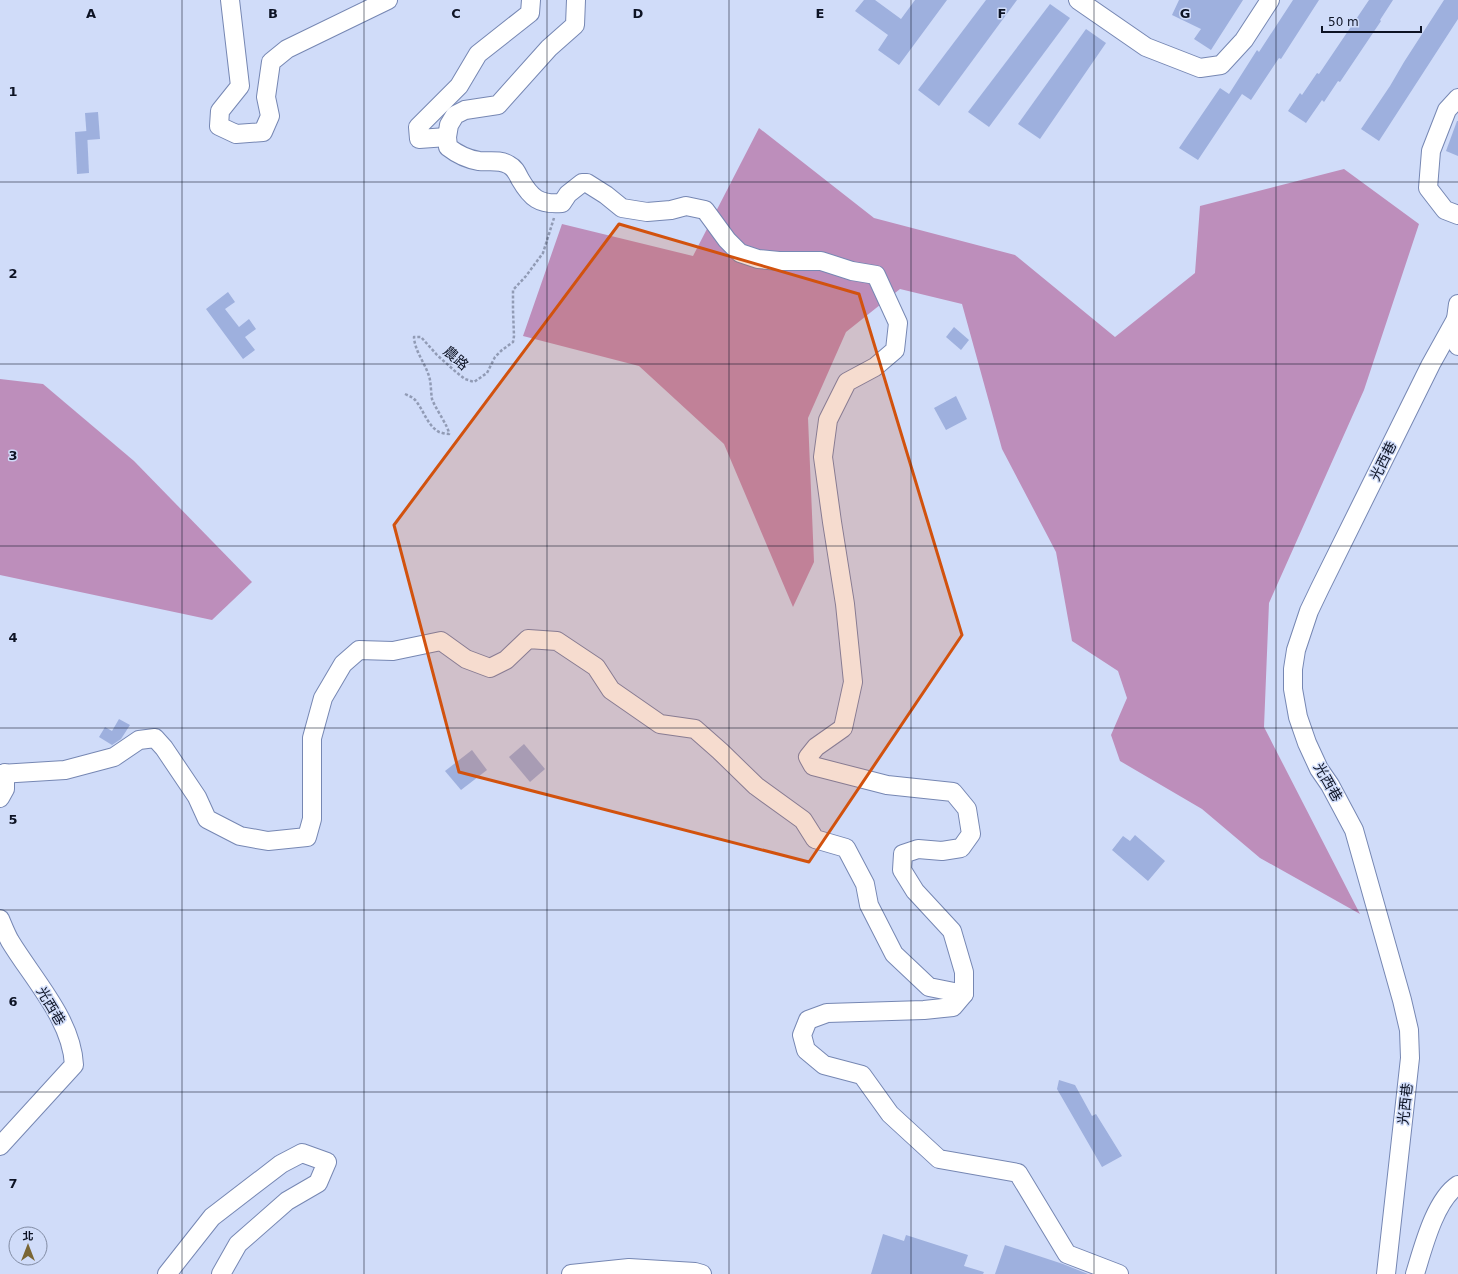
<svg xmlns="http://www.w3.org/2000/svg" width="1458" height="1274" viewBox="0 0 1458 1274" font-family="'DejaVu Sans','Noto Sans TC',sans-serif">
<style>
.forest{fill:#bd8ebb}
.building{fill:#9eb0de}
.lines{fill:none;stroke-linecap:round;stroke-linejoin:round}
.minor-casing{stroke:#7687b3;stroke-width:20}
.path{stroke:#919bb5;stroke-width:2.5;stroke-dasharray:3 2;stroke-linecap:butt}
.minor{stroke:#fff;stroke-width:18}
.marked{fill:#d2520e;fill-opacity:0.2;stroke:#d2520e;stroke-width:3;stroke-linejoin:round}
.grid{fill:none;stroke:#0d1324;stroke-width:1;stroke-opacity:0.55}
.labels{text-anchor:middle;stroke-width:3;stroke-linejoin:round;paint-order:stroke}
.street-label{font-size:14px;fill:#0d1324;stroke:#d0dcf9}
.grid-label{font-size:13px;text-anchor:middle;font-weight:bold;fill:#0d1324;stroke:#d0dcf9;stroke-width:3;stroke-linejoin:round;paint-order:stroke}
</style>
<rect width="100%" height="100%" fill="#d0dcf9"/>
<g class="forest">
<path d="M759 128 874 218 1015 255 1115 337 1195 273 1200 206 1344 169 1419 224 1364 390 1269 603 1264 727 1360 914 1260 858 1202 809 1120 761 1111 735 1127 698 1118 671 1072 641 1056 552 1002 449 962 304 900 289 846 332 808 418 814 562 793 607 724 444 639 366 523 336 562 224 693 256Z"/>
<path d="M0 379 43 384 134 461 252 582 212 620 0 575Z"/>
</g>
<g class="building">
<path d="M864 0H875L901 19 915 0H947L899 65 878 50 888 35 855 11Z"/>
<path d="M986 0H1017L939 106 918 90Z"/>
<path d="M1179 0H1243L1211 50 1194 39 1201 29 1172 15Z"/>
<path d="M1293 0H1319L1281 59 1279 58 1251 100 1242 94 1198 160 1179 148 1220 88 1229 94 1257 50 1259 52Z"/>
<path d="M1369 0H1393L1380 20 1381 21 1340 82 1338 81 1324 102 1322 100 1306 123 1288 111 1300 93 1302 95 1317 73 1319 74Z"/>
<path d="M1444 0H1458V19L1379 141 1361 129 1390 86 1404 62Z"/>
<path d="M1050 4 1070 18 989 127 968 112Z"/>
<path d="M1086 29 1106 43 1040 139 1018 124Z"/>
<path d="M98 112 100 139 87 140 85 113Z"/>
<path d="M1457 121H1458V156L1446 151Z"/>
<path d="M87 131 89 173 77 174 75 132Z"/>
<path d="M228 292 235 302 225 309 239 327 249 319 256 329 245 337 255 350 243 359 206 309Z"/>
<path d="M954 327 969 340 961 350 946 337Z"/>
<path d="M956 396 967 419 946 430 934 408Z"/>
<path d="M119 719 130 725 121 739 112 745 99 737 105 727 112 731Z"/>
<path d="M524 744 545 769 530 782 509 757Z"/>
<path d="M472 750 487 770 461 790 445 771Z"/>
<path d="M1135 835 1165 861 1148 881 1112 850 1123 836 1130 841Z"/>
<path d="M1059 1080 1075 1085 1092 1116 1096 1114 1122 1156 1102 1167 1057 1089Z"/>
<path d="M883 1234 904 1241 906 1235 968 1255 964 1266 984 1272 983 1274H871Z"/>
<path d="M1005 1245 1063 1264 1088 1274H995Z"/>
</g>
<g class="lines">
<defs>
<g id="minor">
<path d="M230 0 240 86 220 111 219 126 236 134 263 132 270 116 266 97 271 62 287 49 388 0"/>
<path d="M576 0 575 25 549 48 498 105 465 110 455 115 449 125 447 137 448 147C457 154 466 159 479 161 488 162 500 159 509 165 515 168 517 173 520 179 531 198 539 205 562 203L568 194 582 183H587L606 195 622 208 647 212 671 210 686 206 705 210 727 240 740 253 758 259 779 261H821L852 271 876 275 898 323 895 350 875 367 847 382 828 420 823 457 832 522 845 604 853 682 843 728 816 747 808 757 813 766 887 785 953 792 967 809 971 834 961 848 942 851 918 849 903 854 902 870 915 891 952 931 964 972V994L953 1007 924 1010 827 1013 808 1020 802 1035 806 1050 824 1065 862 1075 890 1114 939 1159 1018 1173 1067 1254 1119 1274"/>
<path d="M1078 0 1146 47 1200 68 1221 65 1244 40 1270 0"/>
<path d="M1458 98 1447 110 1431 151 1428 188 1445 210 1458 215"/>
<path d="M447 137 419 139 418 127 459 86 478 54 530 13 531 0"/>
<path d="M1458 304 1456 319 1458 346"/>
<path d="M0 774 65 770 114 757 139 740 155 738 164 748 197 797 207 819 240 836 268 841 307 837 312 819V738L323 698 343 664 359 650 393 651 441 641 466 659 490 668 506 660 528 639 557 641 596 667 611 690 660 724 695 729 720 751 756 786 803 820 815 839 846 848 865 884 869 905 894 954 929 987 964 994"/>
<path d="M0 798 5 789V773"/>
<path d="M0 919C3 926 6 934 10 941 33 979 72 1020 74 1065L0 1146"/>
<path d="M167 1274 212 1217 281 1164 302 1153 327 1162 318 1183 287 1201 238 1244 221 1274"/>
<path d="M571 1274 629 1268 695 1272 702 1274"/>
<path d="M1386 1274 1410 1058 1409 1030 1402 1000 1354 830 1330 785 1319 769 1307 743 1298 717 1293 689V669L1296 650 1309 611 1320 588 1431 364 1456 319"/>
<path d="M1415 1274C1423 1248 1435 1200 1458 1185"/>
</g>
</defs>
<use href="#minor" class="minor-casing"/>
<path class="path" d="M405 394C409 396 413 397 416 401 424 411 427 425 439 432 442 433 446 434 449 434 449 427 435 408 432 399 431 393 431 386 430 380 427 365 415 353 414 337H421L437 355 456 372 465 379 474 382 487 373 495 357 502 350 513 342 514 336 513 310V290L526 276 543 253 554 218"/>
<use href="#minor" class="minor"/>
</g>
<path class="marked" d="M619 224 859 294 962 635 809 862 459 772 394 525Z"/>
<path class="grid" d="M182 0V1274M364 0V1274M547 0V1274M729 0V1274M911 0V1274M1094 0V1274M1276 0V1274M0 182H1458M0 364H1458M0 546H1458M0 728H1458M0 910H1458M0 1092H1458"/>
<g class="labels">
<g class="street-label">
<text transform="translate(456 358) rotate(41)" y="5">農路</text>
<text transform="translate(1383 461) rotate(-64)" y="5">光西巷</text>
<text transform="translate(1328 782) rotate(60)" y="5">光西巷</text>
<text transform="translate(51 1006) rotate(59)" y="5">光西巷</text>
<text transform="translate(1405 1104) rotate(-84)" y="5">光西巷</text>
</g>
</g>
<g class="grid-label">
<text x="91" y="18">A</text>
<text x="273" y="18">B</text>
<text x="456" y="18">C</text>
<text x="638" y="18">D</text>
<text x="820" y="18">E</text>
<text x="1002" y="18">F</text>
<text x="1185" y="18">G</text>
<text x="13" y="96">1</text>
<text x="13" y="278">2</text>
<text x="13" y="460">3</text>
<text x="13" y="642">4</text>
<text x="13" y="824">5</text>
<text x="13" y="1006">6</text>
<text x="13" y="1188">7</text>
</g>
<g transform="translate(28 1246)"><circle r="19" fill="#d0dcf9" stroke="#828ca4"/>
<path d="M0-3L7 15L0 10L-7 15Z" fill="#7a6635"/>
<text y="-6" font-size="11" font-weight="bold" text-anchor="middle" fill="#0d1324">北</text>
</g>
<path d="M1322 26v6h99v-6" fill="none" stroke="#0d1324" stroke-width="2"/>
<text x="1328" y="26" font-size="12" fill="#0d1324" stroke="#d0dcf9" stroke-width="3" paint-order="stroke">50 m</text>
</svg>
